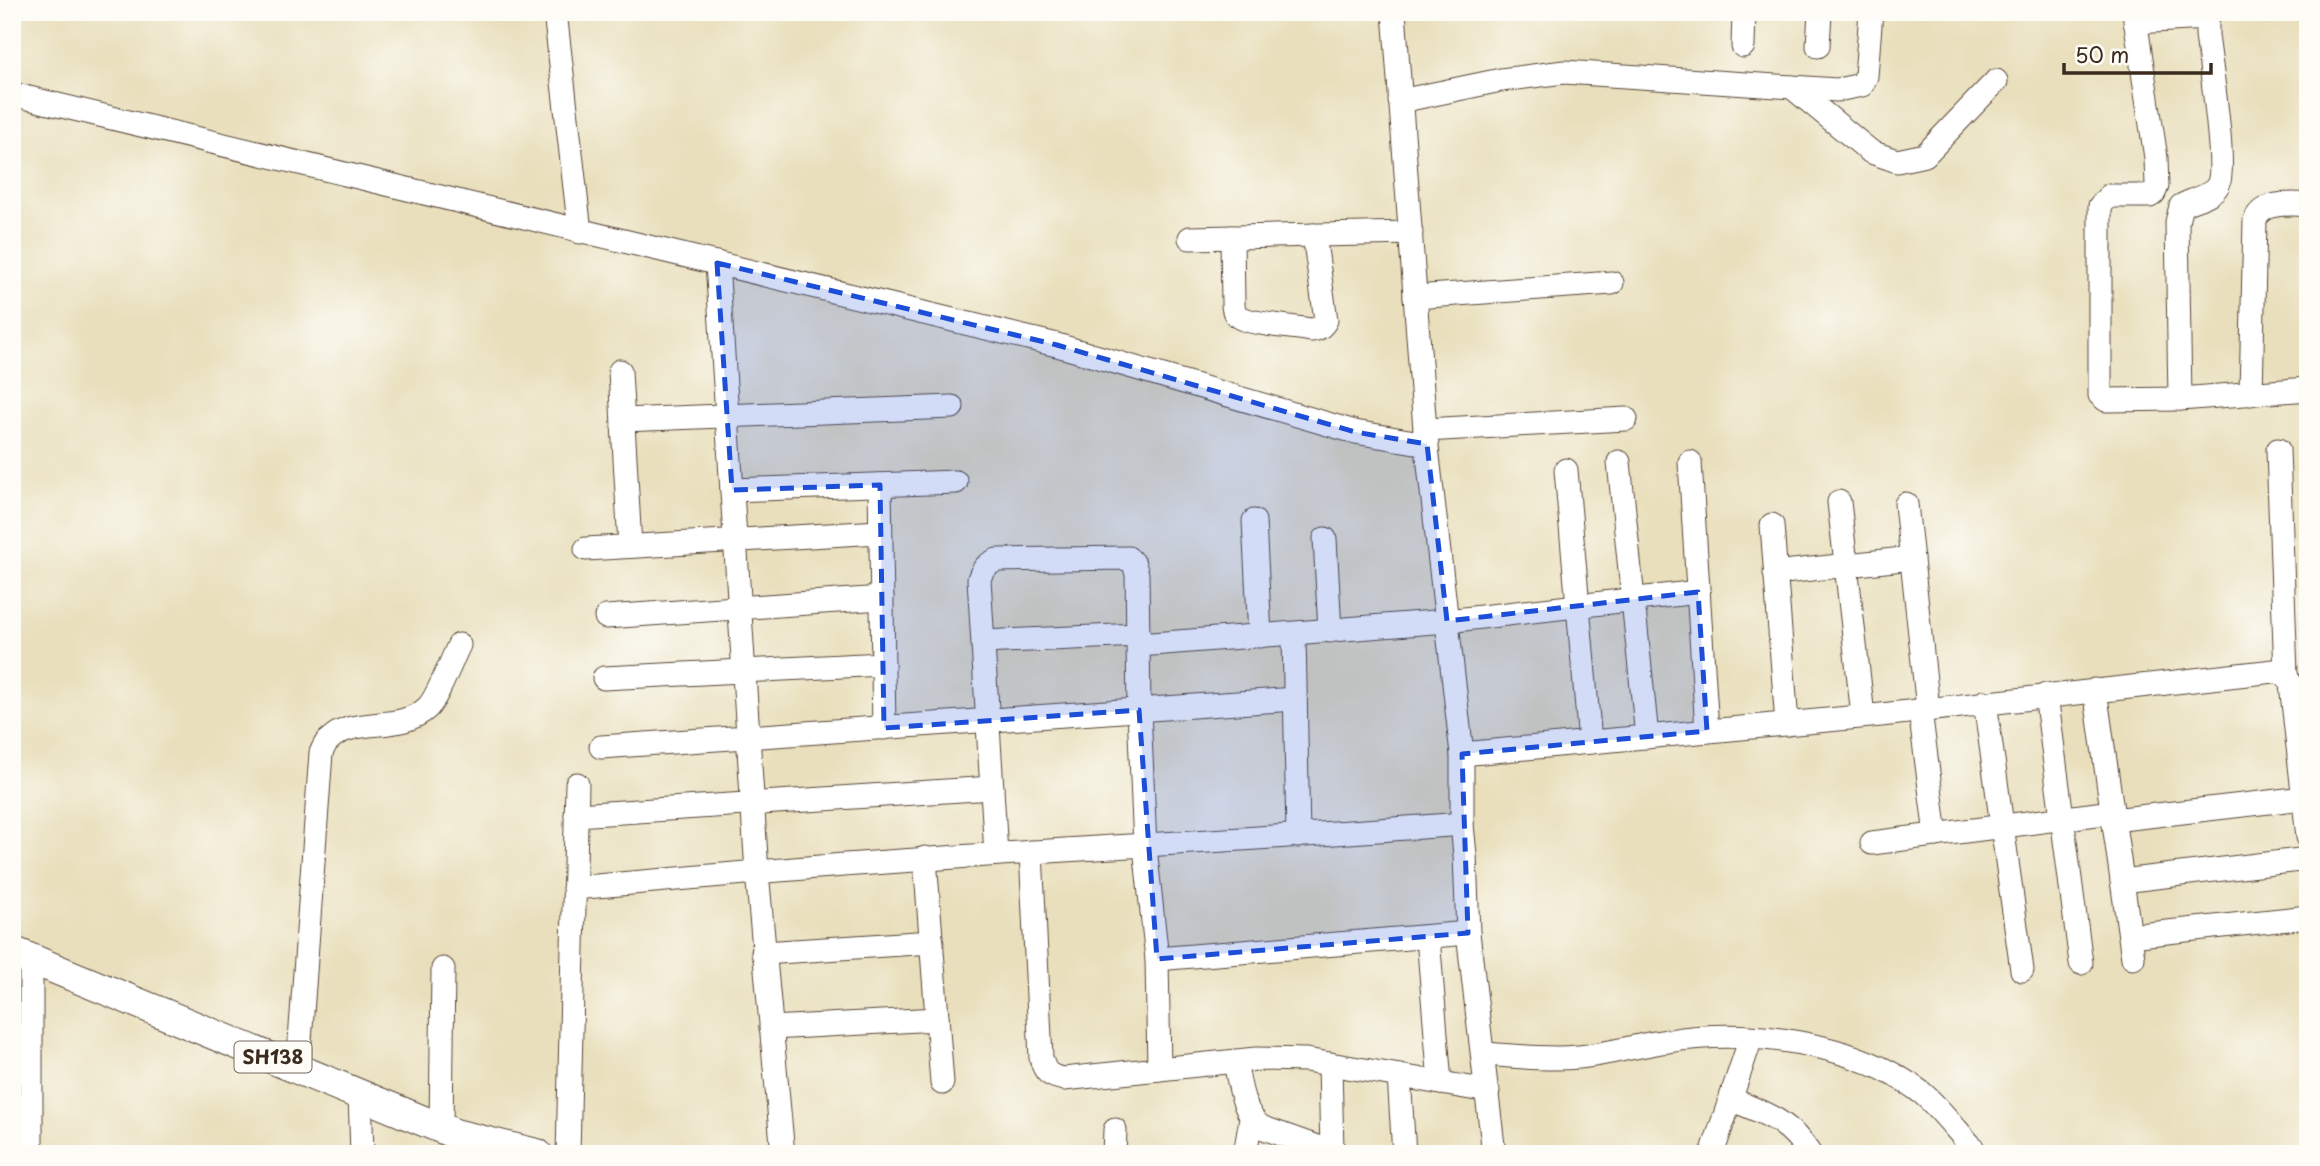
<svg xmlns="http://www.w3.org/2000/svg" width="2320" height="1166" viewBox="0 0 2320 1166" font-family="'Playpen Sans',sans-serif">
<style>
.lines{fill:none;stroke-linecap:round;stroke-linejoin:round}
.minor-casing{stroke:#554536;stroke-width:25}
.major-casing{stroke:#554536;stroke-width:32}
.minor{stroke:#fff;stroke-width:23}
.major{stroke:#fff;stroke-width:30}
.marked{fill:#1d4ed8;fill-opacity:0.2;stroke:#1d4ed8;stroke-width:5;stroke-dasharray:14 9;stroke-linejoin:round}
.labels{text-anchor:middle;stroke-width:7;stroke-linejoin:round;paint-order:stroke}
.shield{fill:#fdfcf7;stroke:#75695f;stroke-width:2}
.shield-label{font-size:19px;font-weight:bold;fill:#3b2a1e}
</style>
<rect width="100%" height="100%" fill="#fdfcf7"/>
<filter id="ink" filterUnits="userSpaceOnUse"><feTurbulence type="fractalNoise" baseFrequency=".0143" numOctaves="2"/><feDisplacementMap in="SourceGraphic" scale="14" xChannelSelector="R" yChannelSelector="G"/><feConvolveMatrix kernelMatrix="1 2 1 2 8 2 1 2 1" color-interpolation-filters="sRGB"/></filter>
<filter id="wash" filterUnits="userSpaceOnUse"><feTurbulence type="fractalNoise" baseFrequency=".00686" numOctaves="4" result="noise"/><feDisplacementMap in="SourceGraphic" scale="28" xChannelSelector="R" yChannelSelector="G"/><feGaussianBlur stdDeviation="1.57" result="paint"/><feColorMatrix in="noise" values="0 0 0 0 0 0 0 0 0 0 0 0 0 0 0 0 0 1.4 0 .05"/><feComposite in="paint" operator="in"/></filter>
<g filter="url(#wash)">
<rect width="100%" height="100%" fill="#e9dfbc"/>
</g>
<g filter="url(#ink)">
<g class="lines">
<defs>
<g id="minor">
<path d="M555 12 580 232"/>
<path d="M1394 12 1425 430 1462 754V824L1465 855 1468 933 1494 1154"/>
<path d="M2134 12 2156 158 2157 186 2154 193 2150 196H2109L2100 206V395L2106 400 2180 399 2308 389"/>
<path d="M2135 22 2207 18"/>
<path d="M1743 46 1744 12"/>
<path d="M1818 46 1820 12"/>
<path d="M1792 87 1871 152 1897 161 1925 155 1996 81"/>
<path d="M12 94 1057 345 1355 432 1427 444"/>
<path d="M1400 101 1501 80 1564 72 1837 90 1862 85 1866 76 1871 12"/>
<path d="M1232 237 1233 303C1233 308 1234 314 1239 317 1250 324 1295 327 1311 330 1319 329 1322 327 1326 320L1314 235"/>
<path d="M1190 238 1411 233"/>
<path d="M1415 297 1612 283"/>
<path d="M620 371 630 546"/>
<path d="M2251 394 2255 220C2264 200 2289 205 2308 204"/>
<path d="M2180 399 2177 222 2181 206C2192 199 2212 197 2218 185 2227 168 2210 61 2207 35V18L2211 12"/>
<path d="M623 420 952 407"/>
<path d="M1425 430 1626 419"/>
<path d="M2278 450 2286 675"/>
<path d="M1619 462 1647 737"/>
<path d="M1690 462 1707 731"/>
<path d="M1566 470 1590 742"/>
<path d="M880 485 884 728"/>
<path d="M732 490 956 482"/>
<path d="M1839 502 1863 716"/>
<path d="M1906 504 1928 709"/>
<path d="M1254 521 1260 636"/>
<path d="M1772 525 1787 724"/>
<path d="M1325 539 1330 631"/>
<path d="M586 549 880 532"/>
<path d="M1775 573 1912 558"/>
<path d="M606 617 882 598"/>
<path d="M1294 634 1298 836"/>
<path d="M983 642 1139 635"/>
<path d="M1139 645 1447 621 1698 592"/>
<path d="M604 678 883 664"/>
<path d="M2095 690 2133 958"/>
<path d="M2046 695 2081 963"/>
<path d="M1985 702 2022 970"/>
<path d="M1920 710 1936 835"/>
<path d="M601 747 1295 699"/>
<path d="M1462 754 1881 715 2274 671 2286 675 2291 684 2308 837"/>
<path d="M576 815 992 788"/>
<path d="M2113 820 2304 798"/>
<path d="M1872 843 2112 812"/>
<path d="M1031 852 1041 1058C1045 1073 1049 1076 1064 1079L1159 1069"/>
<path d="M996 854 979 579C983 568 987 564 997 560L1128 558 1134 564 1137 574 1139 710 1145 847 1157 959 1159 1069 1256 1059 1306 1060 1488 1091"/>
<path d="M925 858 942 1083"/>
<path d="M2122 881 2308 859"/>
<path d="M574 888 757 872 717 263"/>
<path d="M2130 936 2308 917"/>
<path d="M1428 937 1440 1083"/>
<path d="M763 953 932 942"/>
<path d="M31 959V1154"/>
<path d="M1157 959 1468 933"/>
<path d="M771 1028 937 1019"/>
<path d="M1483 1054C1515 1056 1547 1060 1579 1057 1609 1054 1638 1045 1668 1041 1748 1028 1856 1042 1922 1093 1940 1108 1956 1130 1972 1147L1974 1154"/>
<path d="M1235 1062C1240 1085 1242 1112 1261 1127L1337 1154"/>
<path d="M1330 1064 1332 1152"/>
<path d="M298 1068 321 753C323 748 326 742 330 739 354 716 400 733 427 708 437 699 452 659 459 645"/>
<path d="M1399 1076 1404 1154"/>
<path d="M360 1094 362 1154"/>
<path d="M1731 1099C1767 1115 1787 1119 1810 1154"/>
<path d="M441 1128 443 969"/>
<path d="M568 1154 577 784"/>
<path d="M783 1154 757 872C991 852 1227 842 1462 824"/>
<path d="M1114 1154 1115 1130"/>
<path d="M1245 1154 1251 1119"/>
<path d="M1712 1154 1751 1038"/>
</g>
<path id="major" d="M12 951 455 1134 537 1154"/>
</defs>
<use href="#minor" class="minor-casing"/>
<use href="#major" class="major-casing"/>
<use href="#minor" class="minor"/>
<use href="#major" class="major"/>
</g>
</g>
<path class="marked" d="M717 263 1057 345 1355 432 1427 444 1447 621 1698 592 1707 731 1462 754 1468 933 1157 959 1139 710 884 728 880 485 732 490Z"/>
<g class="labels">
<rect class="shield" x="234.5" y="1041.5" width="77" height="31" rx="5"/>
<g class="shield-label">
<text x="273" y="1064">SH138</text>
</g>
</g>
<rect width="2320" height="1166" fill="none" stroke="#fdfcf7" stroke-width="42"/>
<path d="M2064 63v10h147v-10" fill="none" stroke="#3b2a1e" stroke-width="3.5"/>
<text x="2075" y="63" font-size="21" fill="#3b2a1e" stroke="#fdfcf7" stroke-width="5" paint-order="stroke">50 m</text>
</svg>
